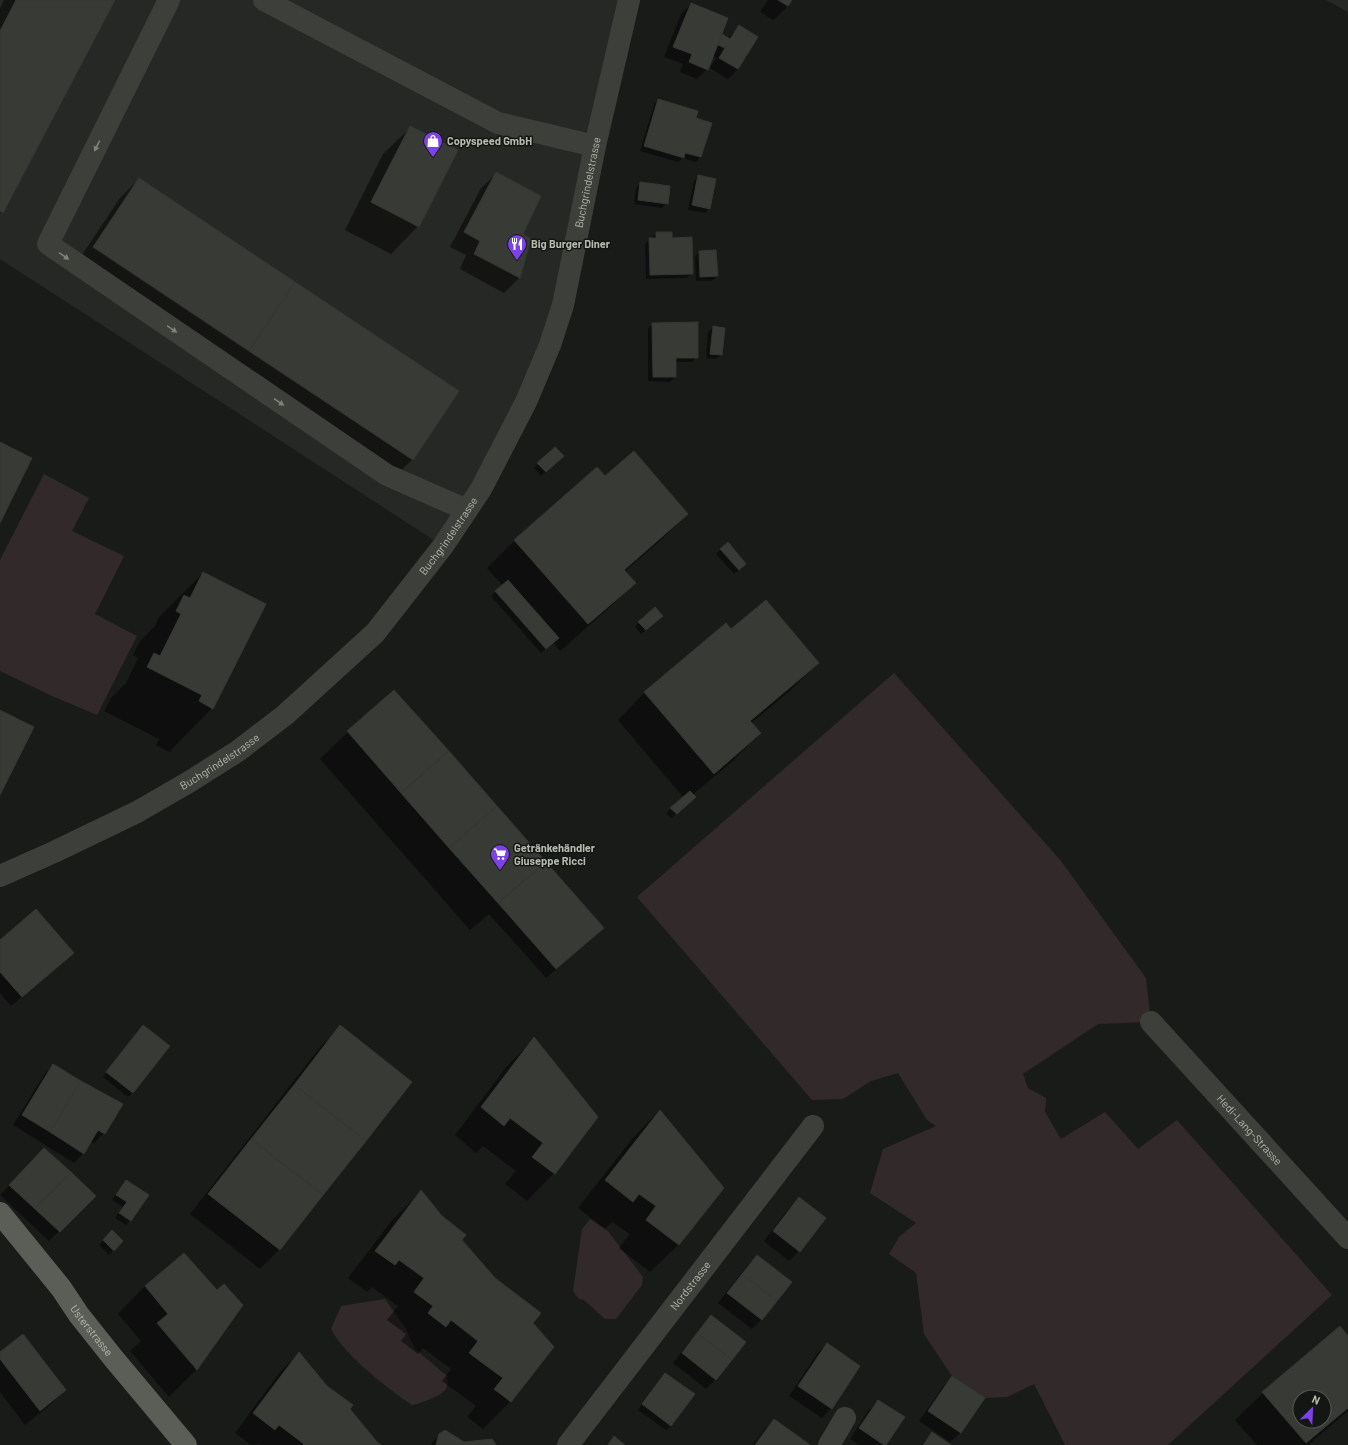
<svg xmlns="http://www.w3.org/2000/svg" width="1348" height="1445" viewBox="0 0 1348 1445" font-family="Barlow,sans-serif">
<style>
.built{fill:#262825}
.green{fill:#32292b}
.shadow{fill:#0007;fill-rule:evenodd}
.building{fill:#383a36;stroke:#343733;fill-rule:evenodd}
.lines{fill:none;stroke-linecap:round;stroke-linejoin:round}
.minor{stroke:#3d3f3a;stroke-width:22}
.major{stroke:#5a5e56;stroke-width:22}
.oneway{fill:#7e8379}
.labels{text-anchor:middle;stroke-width:3;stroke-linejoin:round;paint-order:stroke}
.poi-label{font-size:11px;font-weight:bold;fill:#b4baac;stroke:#141614;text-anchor:start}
.street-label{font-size:11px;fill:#b4baac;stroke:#141614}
</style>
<rect width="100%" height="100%" fill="#191b19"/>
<g class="built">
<path d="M0 0H629L563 305 443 546 0 259Z"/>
<path d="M1326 0H1348V12Z"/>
</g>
<g class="green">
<path d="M44 474 89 498 72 531 124 556 95 614 137 636 97 715 52 696 0 671V560Z"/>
<path d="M894 673 1061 861 1146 978 1151 1022 1098 1024 1023 1074 1028 1088 1046 1098 1045 1112 1061 1139 1105 1112 1138 1149 1177 1120 1332 1295 1168 1445H1065L1034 1384 1007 1397 985 1398 952 1376 924 1334 916 1273 889 1254 899 1237 916 1223 870 1193 883 1149 936 1126 927 1120 898 1073 871 1081 843 1099 812 1100 637 897Z"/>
<path d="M590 1219 608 1231 643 1277 642 1285 616 1319H605L584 1300 579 1299 573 1291 582 1229Z"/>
<path d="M385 1299 406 1329 415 1349 447 1376C448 1381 448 1384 446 1389 442 1395 420 1404 412 1405 388 1389 344 1355 331 1329L341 1306Z"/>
</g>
<g class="shadow">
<path d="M4 0H114L0 214V8Z"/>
<path d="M768 0H791L788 6 773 20 760 12Z"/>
<path d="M691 4 721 35 727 39 739 26 757 37 738 69 728 79 710 68 716 58 712 56 707 69 697 79 680 72 683 64 664 57 681 14Z"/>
<path d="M658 100 695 118 711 123 700 157 696 162 683 158 678 162 640 151 654 105Z"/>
<path d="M411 127 418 226 391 254 345 230 383 154Z"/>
<path d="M496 174 522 234 530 239 519 278 504 293 460 269 466 255 450 247 481 188Z"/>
<path d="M699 176 709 208 705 213 688 210 694 181Z"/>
<path d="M139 179 413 459 393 478 74 267 120 198Z"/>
<path d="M641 183 667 203 662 208 634 204 636 188Z"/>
<path d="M657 233 671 239 692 273 687 278 646 279 645 244Z"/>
<path d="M699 252 717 276 712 281H696L695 257Z"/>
<path d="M653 324 697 357 692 362H675V377L670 382 648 381V328Z"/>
<path d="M713 327 721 355 716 359 706 358 708 332Z"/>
<path d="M558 460 541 476 534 468 538 464Z"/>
<path d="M605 478 687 514 660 541 624 572 634 583 607 610 560 651 553 642 541 653 491 596 503 586 487 568 515 540Z"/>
<path d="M721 549 745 564 734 574 716 554Z"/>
<path d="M203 573 212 708 169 752 156 745 159 739 104 711 111 698 126 683 138 658 133 655 141 640 155 626 159 617Z"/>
<path d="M657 620 641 634 635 627 639 622Z"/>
<path d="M731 631 818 663 791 690 751 723 760 733 733 761 692 795 690 802 671 818 666 813 683 797 618 720 645 692Z"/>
<path d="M348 732 593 938 546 978 489 914 470 930 320 759Z"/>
<path d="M0 941 63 962 11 1006 0 993Z"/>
<path d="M341 1027 280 1249 260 1269 190 1214 321 1046Z"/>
<path d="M138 1031 133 1092 128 1097 103 1077Z"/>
<path d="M534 1039 554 1173 527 1201 505 1184 516 1171 483 1146 476 1153 455 1135 507 1066Z"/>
<path d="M53 1065 104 1133 94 1143 90 1142 84 1153 74 1163 13 1125 44 1075Z"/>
<path d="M659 1111 723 1188 678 1245 650 1272 619 1248 630 1234 612 1222 605 1229 578 1208 632 1139Z"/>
<path d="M35 1159 94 1196 49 1241 0 1195Z"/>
<path d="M126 1181 148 1195 126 1225 115 1218 123 1207 112 1200Z"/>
<path d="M421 1192 552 1347 510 1402 483 1429 467 1417 476 1406 442 1381 451 1369 423 1348 418 1354 401 1341 406 1334 387 1320 398 1306 372 1287 367 1292 348 1278 393 1219Z"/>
<path d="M799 1199V1251L789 1261 764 1241 789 1208Z"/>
<path d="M108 1236 122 1241 109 1255 99 1245Z"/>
<path d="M757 1256 762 1319 752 1329 718 1303 747 1266Z"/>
<path d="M145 1286 217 1292 241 1305 196 1370 169 1397 130 1351 141 1341 118 1314Z"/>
<path d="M711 1317 716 1379 706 1389 673 1363 702 1326Z"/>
<path d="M1348 1337V1411L1308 1445H1257L1235 1420 1263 1393ZM1300 1397H1324V1421H1300Z"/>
<path d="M827 1344 831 1408 822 1418 789 1396 817 1354Z"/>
<path d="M0 1353 65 1390 50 1405 25 1425 0 1392Z"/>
<path d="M299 1353 326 1386 349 1409 379 1445H261L259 1444 251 1445 235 1433 280 1372Z"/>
<path d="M952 1377 984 1398 960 1433 950 1442 919 1421 943 1387Z"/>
<path d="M661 1379 671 1426 666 1430 638 1410Z"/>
<path d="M878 1401 885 1445H859L850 1439 868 1411Z"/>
<path d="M774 1420 807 1445H753L764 1430Z"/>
<path d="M443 1432 464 1443 495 1445H430Z"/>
<path d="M932 1433 949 1445H921Z"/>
</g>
<g class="building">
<path d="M16 0H115L3 213 0 211V31Z"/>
<path d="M778 0H792L788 6Z"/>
<path d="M691 3 728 18 708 70 689 62 692 54 673 47Z"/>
<path d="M739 25 758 37 738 69 719 58 725 48 718 45 722 34 730 39Z"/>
<path d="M658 99 698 111 696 118 712 123 701 157 685 153 684 158 644 146Z"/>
<path d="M410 126 458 150 419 227 371 202Z"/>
<path d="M496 172 541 196 523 234 531 239 520 278 474 254 480 241 464 232Z"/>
<path d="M698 175 716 179 710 209 692 205Z"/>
<path d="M139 178 295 282 249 351 93 247Z"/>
<path d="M640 182 670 186 668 204 638 200Z"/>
<path d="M656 232H672V238L692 237 693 274 650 275 649 238H656Z"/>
<path d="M716 250 718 276 700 277 699 251Z"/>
<path d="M295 282 459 391 413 460 249 351Z"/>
<path d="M698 322V358H676V377H653L652 323Z"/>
<path d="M713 326 725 328 722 355 710 354Z"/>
<path d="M0 442 32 458 0 523Z"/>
<path d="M555 447 564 456 546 472 537 463Z"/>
<path d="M634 451 688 514 624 570 636 583 588 624 514 540 597 467 605 476Z"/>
<path d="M728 542 746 564 739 570 720 549Z"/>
<path d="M203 572 266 604 213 709 199 701 202 695 147 667 154 653 160 656 181 614 176 611 184 595 190 598Z"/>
<path d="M508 580 559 638 546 649 495 591Z"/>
<path d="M766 600 819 663 750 721 761 733 714 774 644 692 726 623 731 629Z"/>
<path d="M655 607 663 616 646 630 638 622Z"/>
<path d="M394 690 449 751 401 793 347 731Z"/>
<path d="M0 710 34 727 0 795Z"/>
<path d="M449 751 497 806 449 848 401 793Z"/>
<path d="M690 791 696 797 677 814 670 808Z"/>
<path d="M497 806 546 862 498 903 449 848Z"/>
<path d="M546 862 604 928 556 969 498 903Z"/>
<path d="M36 909 74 953 22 997 0 972V940Z"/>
<path d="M143 1025 170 1046 133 1093 106 1072Z"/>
<path d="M340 1025 412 1082 366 1141 294 1085Z"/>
<path d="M534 1037 598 1117 555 1174 532 1157 543 1143 510 1118 504 1126 481 1107Z"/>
<path d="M53 1064 81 1081 50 1132 22 1115Z"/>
<path d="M81 1081 123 1104 105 1134 98 1130 84 1154 50 1132Z"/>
<path d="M294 1085 366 1141 323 1195 251 1139Z"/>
<path d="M660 1110 724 1188 679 1245 646 1220 656 1206 639 1194 633 1202 605 1180Z"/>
<path d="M251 1139 323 1195 280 1250 208 1194Z"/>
<path d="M44 1148 71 1172 35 1209 9 1185Z"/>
<path d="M71 1172 96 1196 60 1232 35 1209Z"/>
<path d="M126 1180 149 1195 131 1221 119 1213 127 1202 116 1195Z"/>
<path d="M421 1190 442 1216 466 1235 462 1240 495 1278 541 1313 533 1323 554 1347 511 1402 494 1389 503 1378 469 1353 478 1341 451 1320 446 1327 428 1313 433 1306 414 1292 424 1278 399 1260 395 1265 375 1251Z"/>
<path d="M799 1197 826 1218 800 1252 773 1231Z"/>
<path d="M112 1230 123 1241 114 1251 103 1240Z"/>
<path d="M184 1253 217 1290 224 1284 243 1305 197 1370 157 1323 168 1314 145 1286Z"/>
<path d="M757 1255 792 1282 777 1301 742 1274Z"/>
<path d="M742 1274 777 1301 762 1320 727 1293Z"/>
<path d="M711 1315 746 1342 732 1360 697 1333Z"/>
<path d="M1340 1326 1348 1336V1408L1306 1443 1262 1392ZM1300 1397H1324V1421H1300Z"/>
<path d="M697 1333 732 1360 716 1380 682 1353Z"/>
<path d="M23 1334 66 1390 40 1411 0 1359V1352Z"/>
<path d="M827 1343 860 1366 832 1409 798 1386Z"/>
<path d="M299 1352 327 1386 353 1405 350 1409 377 1442 381 1445H303L304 1444 279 1425 275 1430 253 1413Z"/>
<path d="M665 1373 695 1394 671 1426 642 1404Z"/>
<path d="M952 1376 985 1398 961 1433 928 1411Z"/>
<path d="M878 1400 905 1417 886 1445H884L859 1428Z"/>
<path d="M774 1419 809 1444V1445H755Z"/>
<path d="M445 1430 464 1442 492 1439 496 1445H436L439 1434Z"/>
<path d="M932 1432 951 1445H923Z"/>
<path d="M614 1436 625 1445H608Z"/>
</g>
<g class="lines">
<g class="minor">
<path d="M169 0 48 244 387 475 467 510"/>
<path d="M264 0 498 123 595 146"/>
<path id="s1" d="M0 876 54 852 137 812 189 782 238 751 285 715 375 633 443 546 481 489 526 402 550 345 563 305 595 146 629 0"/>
<path id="s2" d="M1151 1022 1348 1238"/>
<path id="s3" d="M568 1445 813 1126"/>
<path d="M829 1445 845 1418"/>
</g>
<path class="major" id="s4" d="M0 1213 61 1288 79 1315 114 1359 186 1445"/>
</g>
<defs><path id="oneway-solid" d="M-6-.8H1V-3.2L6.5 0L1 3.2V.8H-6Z"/></defs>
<g class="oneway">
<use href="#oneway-solid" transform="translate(97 146) rotate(117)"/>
<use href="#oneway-solid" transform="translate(64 256) rotate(34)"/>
<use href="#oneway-solid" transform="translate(172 329) rotate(34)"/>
<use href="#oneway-solid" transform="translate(279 402) rotate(34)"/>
</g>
<defs>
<symbol id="shop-pin" viewBox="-11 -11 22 30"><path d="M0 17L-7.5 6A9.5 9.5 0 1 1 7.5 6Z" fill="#7c42e9" stroke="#141614"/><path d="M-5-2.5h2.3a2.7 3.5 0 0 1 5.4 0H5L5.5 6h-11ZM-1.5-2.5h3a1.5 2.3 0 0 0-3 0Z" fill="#fff"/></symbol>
<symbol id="restaurant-pin" viewBox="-11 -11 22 30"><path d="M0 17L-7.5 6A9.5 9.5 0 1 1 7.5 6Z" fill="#7c42e9" stroke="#141614"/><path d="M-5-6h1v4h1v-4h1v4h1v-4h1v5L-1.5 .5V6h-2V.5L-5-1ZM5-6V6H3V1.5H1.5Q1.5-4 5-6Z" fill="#fff"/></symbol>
<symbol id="supermarket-pin" viewBox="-11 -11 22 30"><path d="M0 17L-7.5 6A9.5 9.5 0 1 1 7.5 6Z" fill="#7c42e9" stroke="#141614"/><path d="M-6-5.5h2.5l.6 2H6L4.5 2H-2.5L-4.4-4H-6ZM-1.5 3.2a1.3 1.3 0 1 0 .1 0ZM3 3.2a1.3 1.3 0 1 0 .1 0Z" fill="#fff"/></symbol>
</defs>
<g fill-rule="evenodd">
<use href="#shop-pin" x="422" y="130" width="22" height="30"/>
<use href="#restaurant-pin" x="506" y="233" width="22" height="30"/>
<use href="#supermarket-pin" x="489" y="843" width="22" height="30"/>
</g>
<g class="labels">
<g class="poi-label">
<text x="447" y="145">Copyspeed GmbH</text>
<text x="531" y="248">Big Burger Diner</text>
<text x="514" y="852">Getränkehändler<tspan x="514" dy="13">Giuseppe Ricci</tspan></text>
</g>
<g class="street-label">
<text dy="4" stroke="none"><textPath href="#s1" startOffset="956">Buchgrindelstrasse</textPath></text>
<text dy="4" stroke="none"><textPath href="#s1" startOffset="572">Buchgrindelstrasse</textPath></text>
<text dy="4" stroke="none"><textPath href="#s1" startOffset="248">Buchgrindelstrasse</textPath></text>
<text dy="4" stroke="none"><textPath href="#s2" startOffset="146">Hedi-Lang-Strasse</textPath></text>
<text dy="4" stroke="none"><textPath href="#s3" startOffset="201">Nordstrasse</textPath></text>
<text dy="4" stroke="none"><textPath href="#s4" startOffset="149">Usterstrasse</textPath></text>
</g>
</g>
<g transform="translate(1312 1409) rotate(24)"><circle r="19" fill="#141614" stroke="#545851"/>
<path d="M0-3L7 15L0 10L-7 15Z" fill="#7c42e9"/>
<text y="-6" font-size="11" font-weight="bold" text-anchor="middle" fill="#b4baac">N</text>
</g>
</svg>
